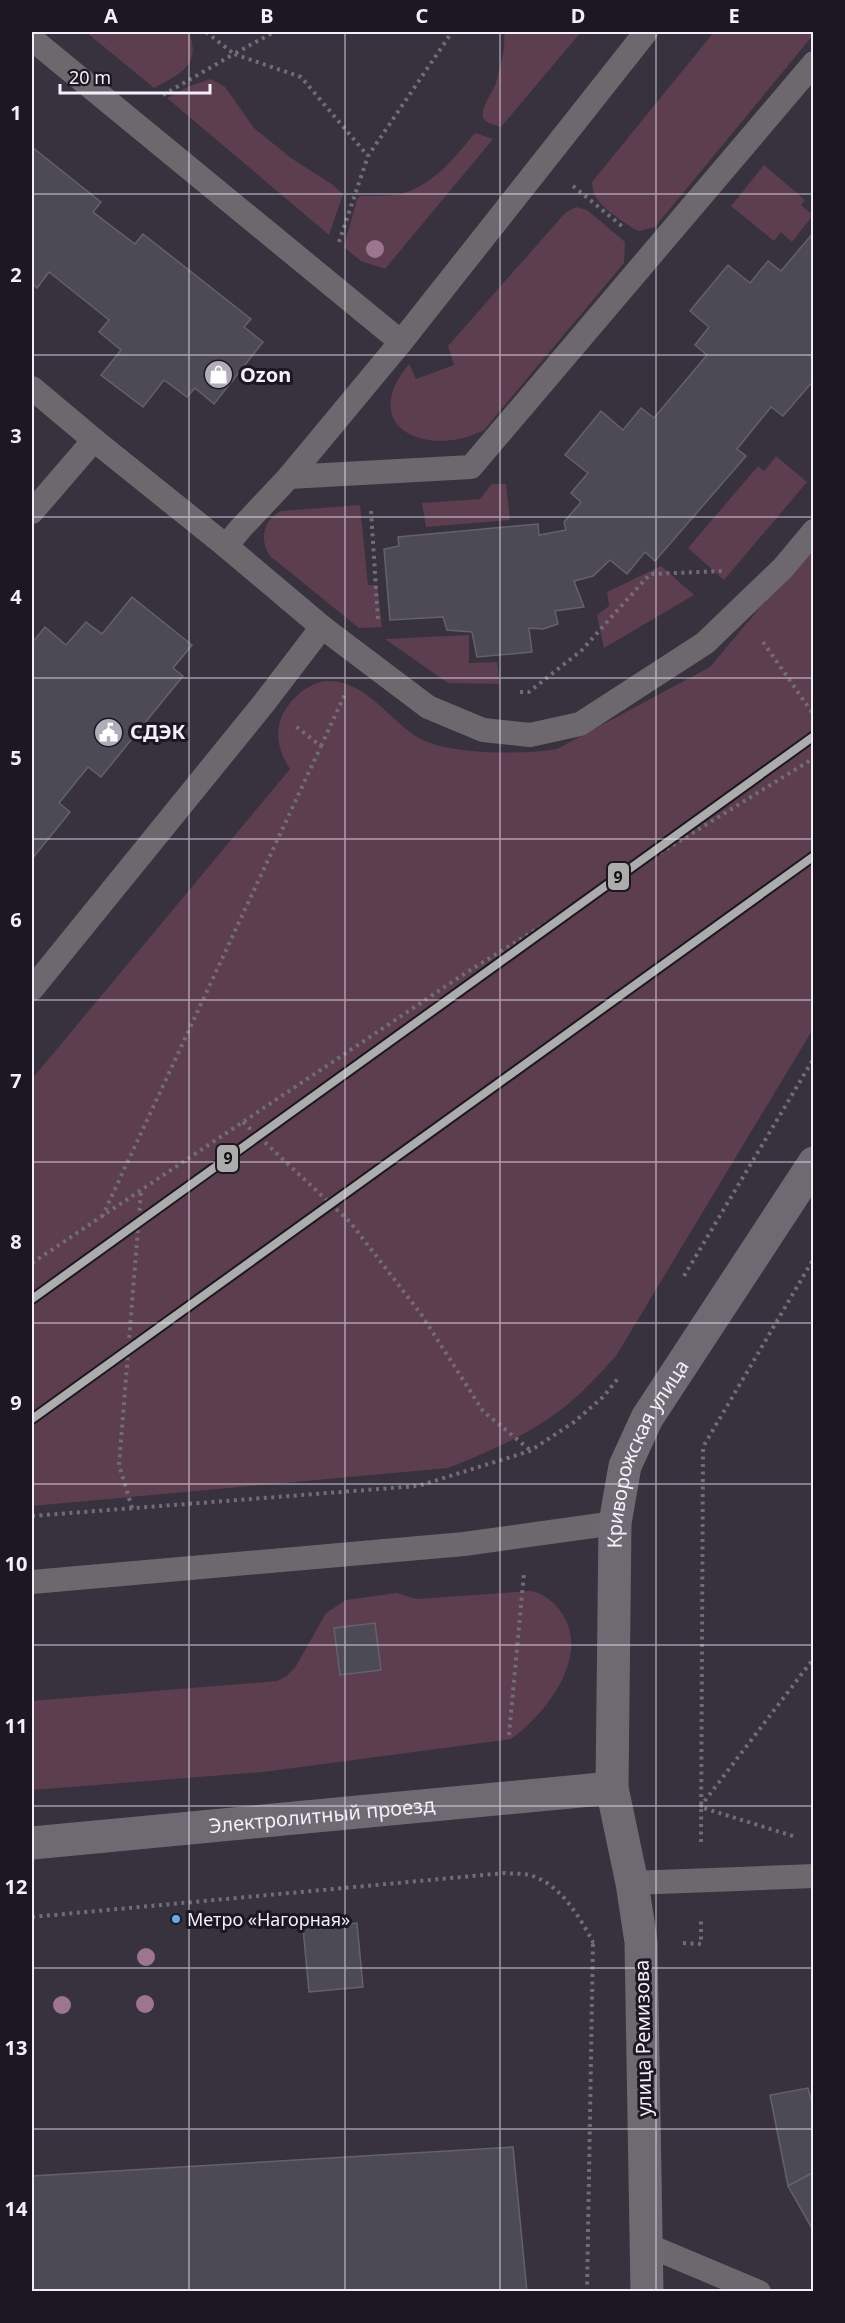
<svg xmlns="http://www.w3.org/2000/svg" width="845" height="2323" viewBox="0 0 845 2323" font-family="'Noto Sans',sans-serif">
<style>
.green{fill:#5c3e4f}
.building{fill:#4c4a54;stroke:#64616c;stroke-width:1.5}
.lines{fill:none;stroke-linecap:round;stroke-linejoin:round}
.path{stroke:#706d74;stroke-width:4;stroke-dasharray:3 4.5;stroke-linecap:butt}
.lane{stroke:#6d686e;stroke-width:24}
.secondary{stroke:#6f6972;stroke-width:33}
.metro-1-casing{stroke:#1c1821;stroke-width:12}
.metro-1{stroke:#adacac;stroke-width:8}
.tree{fill:#9c758e}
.grid{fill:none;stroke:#f3eefb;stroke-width:1.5;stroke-opacity:0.55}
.bus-dot{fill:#60acee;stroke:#1c1821;stroke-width:2}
.labels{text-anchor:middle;stroke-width:6;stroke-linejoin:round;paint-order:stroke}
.bus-label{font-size:18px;fill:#f3eefb;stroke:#1c1821;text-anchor:start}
.poi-label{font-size:20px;font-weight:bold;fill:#f3eefb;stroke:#1c1821;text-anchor:start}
.street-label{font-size:20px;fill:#f3eefb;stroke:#1c1821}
.line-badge{stroke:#1c1821;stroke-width:2}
.pale-badge-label{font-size:16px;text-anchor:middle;font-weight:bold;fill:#111}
.neatline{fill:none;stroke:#f3eefb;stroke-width:2}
.grid-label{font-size:20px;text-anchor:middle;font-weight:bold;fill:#f3eefb}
</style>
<rect width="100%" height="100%" fill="#37323e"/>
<g class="green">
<path d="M86 32H189C202 66 179 74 154 88Z"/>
<path d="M504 32H581L501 127C496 125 487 124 484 119 478 111 493 92 496 83 500 67 506 49 504 32Z"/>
<path d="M714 32H813L814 34 655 227 639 231 634 229C617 216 592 205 592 182Z"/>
<path d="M211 79 225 87 254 128 291 158 333 185 343 194 329 235 167 98 190 86Z"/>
<path d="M475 133 493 139 385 269 361 261 344 247 357 199 360 196C374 196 393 197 407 192 437 181 455 157 475 133Z"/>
<path d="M764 165 805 200 801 205 813 215 792 242 781 232 774 241 731 206Z"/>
<path d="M576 207 587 210 625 242 624 263 484 430C431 458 355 430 409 364L416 379 454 365 448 346 566 212Z"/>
<path d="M776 456 807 482 724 580 688 548 758 466 764 471Z"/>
<path d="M492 484H506L510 520 426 527 422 503 480 499Z"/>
<path d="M360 505 368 585H377L382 627 359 628 270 556C259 540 263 520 281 511Z"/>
<path d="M813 544V1029L616 1356C595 1379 574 1402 548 1419 517 1440 482 1454 448 1468L32 1506V1079L290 769C271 740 275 714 301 692 309 686 320 680 330 681 366 682 389 719 417 737 446 755 523 755 557 749L710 667Z"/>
<path d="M661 566 694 595 604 648 597 615 609 606 607 592Z"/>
<path d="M469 635V663L497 662 500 684 448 683 385 639Z"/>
<path d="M531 1591C544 1594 553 1601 561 1612 592 1655 546 1714 511 1739L263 1772 32 1790V1701L277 1681 287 1676 296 1666 326 1613 346 1600 396 1593 417 1599Z"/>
</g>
<g class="building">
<path d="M32 147 101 202 93 212 135 244 143 234 251 319 244 327 263 342 214 404 195 388 187 397 164 380 143 407 101 375 121 350 99 332 109 320 49 272 37 288 32 283Z"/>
<path d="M814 232V380L783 416 771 407 737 449 746 456 655 561 645 552 627 574 610 560 593 576 574 581 584 607 555 611 558 624 543 629 529 628 532 652 477 657 472 632 447 630 443 617 390 620 384 549 399 546 398 537 538 524 539 535 566 530 564 522 581 502 571 493 588 473 565 455 601 411 623 430 641 408 654 418 707 355 695 345 709 327 690 311 728 265 750 283 768 261 781 271Z"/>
<path d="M132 597 192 645 173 668 183 676 101 777 88 767 59 803 70 812 32 859V643L45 627 66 645 86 622 102 634Z"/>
<path d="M375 1623 381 1670 340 1675 334 1628Z"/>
<path d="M357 1923 363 1987 309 1992 303 1928Z"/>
<path d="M808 2088 814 2110V2172L788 2186 770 2095Z"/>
<path d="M513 2147 527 2292H32V2176Z"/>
<path d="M814 2172V2232L788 2186Z"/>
</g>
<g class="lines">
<g class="path">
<path d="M206 32 234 54 274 32"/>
<path d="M163 95 234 54 301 77 368 156"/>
<path d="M573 186 623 227"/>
<path d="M339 242 368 156 452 32"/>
<path d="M371 511 378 620"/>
<path d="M763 642 814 715"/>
<path d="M520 692H529L582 650 650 574 725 571"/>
<path d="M321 746 346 692"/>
<path d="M243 1122 350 1222 421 1314 483 1411 530 1450"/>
<path d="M102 1217 321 746 294 725"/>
<path d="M32 1263 464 974 814 758"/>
<path d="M684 1276 814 1058"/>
<path d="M132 1508 119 1465 141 1191"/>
<path d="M32 1516 418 1486 530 1451 574 1422 603 1397 620 1376"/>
<path d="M509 1735 524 1573"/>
<path d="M793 1836 700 1807 814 1658"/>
<path d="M701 1842 703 1447 814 1258"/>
<path d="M32 1917 505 1873C513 1874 522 1873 529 1875 560 1883 579 1916 593 1942H597"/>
<path d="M683 1943 701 1944V1918"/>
<path d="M587 2292 593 1942"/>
</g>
<g class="lane">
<path d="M32 39 401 342"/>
<path d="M814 63 471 467 289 477 241 528 226 546 322 627 428 707 483 730 530 735 580 724 705 643 783 568 814 531"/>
<path d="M32 388 94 440"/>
<path d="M289 477 401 342 646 32"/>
<path d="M32 512 94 440 226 546"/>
<path d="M32 989 264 703 322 627"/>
<path d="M32 1582 464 1544 615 1523"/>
<path d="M632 1883 814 1876"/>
<path d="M647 2245 759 2292"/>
</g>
<g class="secondary">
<path id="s1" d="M32 1843 612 1788"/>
<path id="s2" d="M647 2292 641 1942 632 1883 612 1788 615 1523 625 1466 647 1418 814 1163"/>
</g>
<defs>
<g id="metro-1">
<path d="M32 1299 814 736"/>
<path d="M32 1419 814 856"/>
</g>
</defs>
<use href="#metro-1" class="metro-1-casing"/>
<use href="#metro-1" class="metro-1"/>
</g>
<g class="tree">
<circle cx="375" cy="249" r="9"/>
<circle cx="146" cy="1957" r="9"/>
<circle cx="145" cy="2004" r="9"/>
<circle cx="62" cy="2005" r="9"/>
</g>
<path class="grid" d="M189 32V2292M345 32V2292M500 32V2292M656 32V2292M32 194H814M32 355H814M32 517H814M32 678H814M32 839H814M32 1000H814M32 1162H814M32 1323H814M32 1484H814M32 1645H814M32 1806H814M32 1968H814M32 2129H814"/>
<defs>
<symbol id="shop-disc" viewBox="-11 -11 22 22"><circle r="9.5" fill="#b1acb9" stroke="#1c1821"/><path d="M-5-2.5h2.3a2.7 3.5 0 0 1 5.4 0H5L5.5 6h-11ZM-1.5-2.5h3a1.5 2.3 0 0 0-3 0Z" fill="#fff"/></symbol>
<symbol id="civic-disc" viewBox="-11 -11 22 22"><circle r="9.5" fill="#b1acb9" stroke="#1c1821"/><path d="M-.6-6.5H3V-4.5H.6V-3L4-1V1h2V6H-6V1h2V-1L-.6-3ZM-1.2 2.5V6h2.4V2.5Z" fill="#fff"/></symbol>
</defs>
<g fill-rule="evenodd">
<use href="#shop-disc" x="202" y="358" width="33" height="33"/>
<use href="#civic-disc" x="92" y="716" width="33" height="33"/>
</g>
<circle class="bus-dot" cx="176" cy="1919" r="5"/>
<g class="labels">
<g class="bus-label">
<text x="187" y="1926">Метро «Нагорная»</text>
</g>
<g class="poi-label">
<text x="240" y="382">Ozon</text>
<text x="130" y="739">СДЭК</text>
</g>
<g class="street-label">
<text dy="7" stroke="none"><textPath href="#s2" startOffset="848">Криворожская улица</textPath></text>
<text dy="7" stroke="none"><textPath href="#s1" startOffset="291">Электролитный проезд</textPath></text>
<text transform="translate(643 2038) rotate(-91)" y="7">улица Ремизова</text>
</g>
</g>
<g class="line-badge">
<rect x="607" y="862" width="23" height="29" rx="6" fill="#adacac"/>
<rect x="216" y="1144" width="23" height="29" rx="6" fill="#adacac"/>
</g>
<g class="pale-badge-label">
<text x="618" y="883">9</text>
<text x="228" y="1164">9</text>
</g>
<rect width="845" height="2323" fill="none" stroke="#1c1821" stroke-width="66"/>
<path d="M60 84v9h150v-9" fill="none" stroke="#f3eefb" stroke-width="3"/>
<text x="69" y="84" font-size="18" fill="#f3eefb" stroke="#1c1821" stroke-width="4.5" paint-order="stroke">20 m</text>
<rect x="33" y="33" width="779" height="2257" class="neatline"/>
<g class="grid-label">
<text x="111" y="23">A</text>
<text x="267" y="23">B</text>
<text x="422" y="23">C</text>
<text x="578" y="23">D</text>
<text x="734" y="23">E</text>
<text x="16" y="120">1</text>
<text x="16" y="282">2</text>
<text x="16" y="443">3</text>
<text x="16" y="604">4</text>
<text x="16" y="765">5</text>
<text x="16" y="927">6</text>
<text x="16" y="1088">7</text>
<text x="16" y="1249">8</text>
<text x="16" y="1410">9</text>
<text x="16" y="1571">10</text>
<text x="16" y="1733">11</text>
<text x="16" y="1894">12</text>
<text x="16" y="2055">13</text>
<text x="16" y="2216">14</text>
</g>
</svg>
